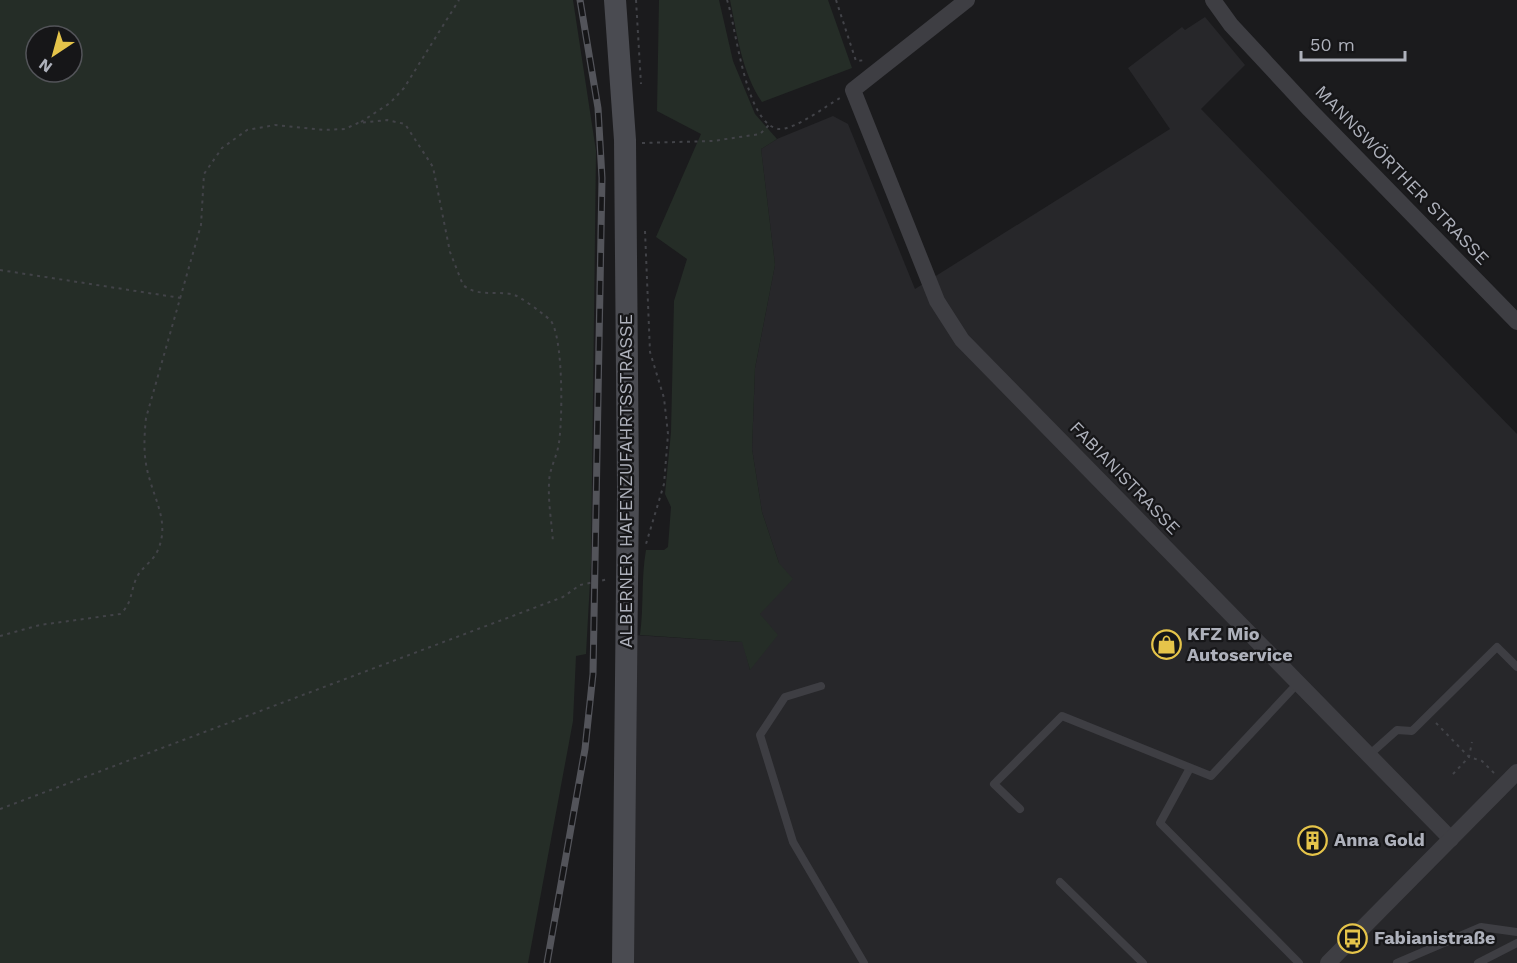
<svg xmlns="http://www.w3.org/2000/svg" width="1517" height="963" viewBox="0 0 1517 963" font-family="'Work Sans',sans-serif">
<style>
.built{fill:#27272a}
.green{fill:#252d27;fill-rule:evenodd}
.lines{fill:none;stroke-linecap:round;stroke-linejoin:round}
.path{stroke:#424348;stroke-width:2;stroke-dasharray:3 4.5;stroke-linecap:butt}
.lane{stroke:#3e3e43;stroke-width:8}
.street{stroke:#3e3e43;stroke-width:16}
.secondary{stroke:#4a4b51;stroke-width:22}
.rail-casing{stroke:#53545a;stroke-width:7}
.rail{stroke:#161618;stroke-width:4.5;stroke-dasharray:14;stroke-linecap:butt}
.labels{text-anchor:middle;stroke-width:4.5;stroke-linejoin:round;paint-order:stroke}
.street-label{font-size:18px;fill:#aeb1bb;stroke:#161618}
.poi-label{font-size:18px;font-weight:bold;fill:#aeb1bb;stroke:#161618;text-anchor:start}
</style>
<rect width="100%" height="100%" fill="#1b1b1d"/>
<path class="built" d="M1205 17 1245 65 1201 109 1517 434V963H616L618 634 743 642 750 670 760 614 779 563 762 512 752 449 755 368 775 265 761 149 777 139 833 116 848 124 915 289 1170 129 1128 68 1182 27 1185 30Z"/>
<g class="green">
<path d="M0 0H573L596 151 591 564 586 654 576 656 573 721 528 963H0ZM36 36H72V72H36Z"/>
<path d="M659 0H719L733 61 755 114 777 139 761 149 775 265 755 368 752 449 762 512 779 563 793 579 760 614 778 635 750 670 742 642 640 635C644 606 641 578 646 550H664L668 547 671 507 665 494 671 432 674 301 687 259 656 237 701 134 657 111Z"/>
<path d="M730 0H828L852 68 762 102C742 73 737 34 730 0Z"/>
</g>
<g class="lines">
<g class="path">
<path d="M636 0 641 84"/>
<path d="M727 0C736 25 745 125 779 129 795 130 826 106 840 98"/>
<path d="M836 0 856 61 866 60"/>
<path d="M361 122 390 103 404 88 459 0"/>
<path d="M642 143 713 141 760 134 769 125"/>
<path d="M645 231 650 352 664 398 668 434 664 484 646 544"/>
<path d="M0 270 181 298"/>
<path d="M0 636 40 625 120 614C133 603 130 591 137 577 142 567 152 562 157 552 170 525 156 503 149 477 143 457 144 438 146 418L201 225 204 174 222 148 247 130 275 125 324 130 345 129 358 123 387 120 405 124 433 167 450 252 463 285C478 297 494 291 511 294 519 295 542 313 549 319 564 330 563 428 558 448 555 461 549 470 549 484 548 503 552 524 553 543"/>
<path d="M1436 723 1469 757 1482 761 1494 773"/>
<path d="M1453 774 1469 757 1472 742"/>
<path d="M0 809 563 597 580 585 609 579"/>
</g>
<g class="lane">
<path d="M821 686 785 697 760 735 793 842 864 963"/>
<path d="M1369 755 1397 730 1412 731 1497 647 1517 667"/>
<path d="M1190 768 1160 823 1299 963"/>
<path d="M1020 809 994 784 1062 716 1211 776 1298 683"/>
<path d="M1060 882 1143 963"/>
<path d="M1397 963 1481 927 1517 932"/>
<path d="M1478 963 1517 943"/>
</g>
<g class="street">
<path d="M967 0 853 90 937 301 962 340 1451 839"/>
<path d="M1213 0 1231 25 1310 110 1517 322"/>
<path d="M1328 963 1517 772"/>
</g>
<path class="secondary" d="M615 0 625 140 628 490 623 963"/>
<defs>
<path id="rail" d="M547 963 585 749 593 674 602 178 598 108 580 0"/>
</defs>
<use href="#rail" class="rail-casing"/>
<use href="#rail" class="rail"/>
</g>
<defs>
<symbol id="shop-ring" viewBox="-11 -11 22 22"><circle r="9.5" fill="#161618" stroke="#e5c44a" stroke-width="1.5"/><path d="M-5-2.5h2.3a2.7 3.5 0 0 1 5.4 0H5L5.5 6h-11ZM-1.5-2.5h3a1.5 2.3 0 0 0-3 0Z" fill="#e5c44a"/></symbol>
<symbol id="building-ring" viewBox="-11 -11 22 22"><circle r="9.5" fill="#161618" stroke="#e5c44a" stroke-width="1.5"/><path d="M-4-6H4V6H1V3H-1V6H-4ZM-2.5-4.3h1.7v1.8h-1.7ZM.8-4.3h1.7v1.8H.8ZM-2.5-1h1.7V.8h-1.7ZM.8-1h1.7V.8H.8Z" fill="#e5c44a"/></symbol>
<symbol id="bus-ring" viewBox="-11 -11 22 22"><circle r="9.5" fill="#161618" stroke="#e5c44a" stroke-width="1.5"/><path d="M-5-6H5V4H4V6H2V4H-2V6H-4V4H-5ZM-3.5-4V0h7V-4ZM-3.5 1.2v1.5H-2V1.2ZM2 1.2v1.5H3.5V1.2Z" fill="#e5c44a"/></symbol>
</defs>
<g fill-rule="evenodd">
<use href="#shop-ring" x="1150" y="628" width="33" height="33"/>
<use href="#building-ring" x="1296" y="824" width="33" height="33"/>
<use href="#bus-ring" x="1336" y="922" width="33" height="33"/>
</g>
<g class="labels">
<g class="street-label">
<text transform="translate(1402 175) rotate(46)" y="6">MANNSWÖRTHER STRASSE</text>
<text transform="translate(1125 478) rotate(46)" y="6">FABIANISTRASSE</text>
<text transform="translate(626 481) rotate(-90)" y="6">ALBERNER HAFENZUFAHRTSSTRASSE</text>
</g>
<g class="poi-label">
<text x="1187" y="640">KFZ Mio<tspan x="1187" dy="21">Autoservice</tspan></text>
<text x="1334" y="846">Anna Gold</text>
<text x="1374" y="944">Fabianistraße</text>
</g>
</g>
<g transform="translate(54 54) rotate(216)"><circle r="28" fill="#161618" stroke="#535459" stroke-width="1.5"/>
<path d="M0-4.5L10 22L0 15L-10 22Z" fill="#e5c44a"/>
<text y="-9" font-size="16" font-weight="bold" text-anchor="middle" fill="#aeb1bb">N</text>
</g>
<path d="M1301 51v9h104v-9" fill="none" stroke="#aeb1bb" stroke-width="3"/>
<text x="1310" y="51" font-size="18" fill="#aeb1bb" stroke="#161618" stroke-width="4.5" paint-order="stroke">50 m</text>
</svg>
